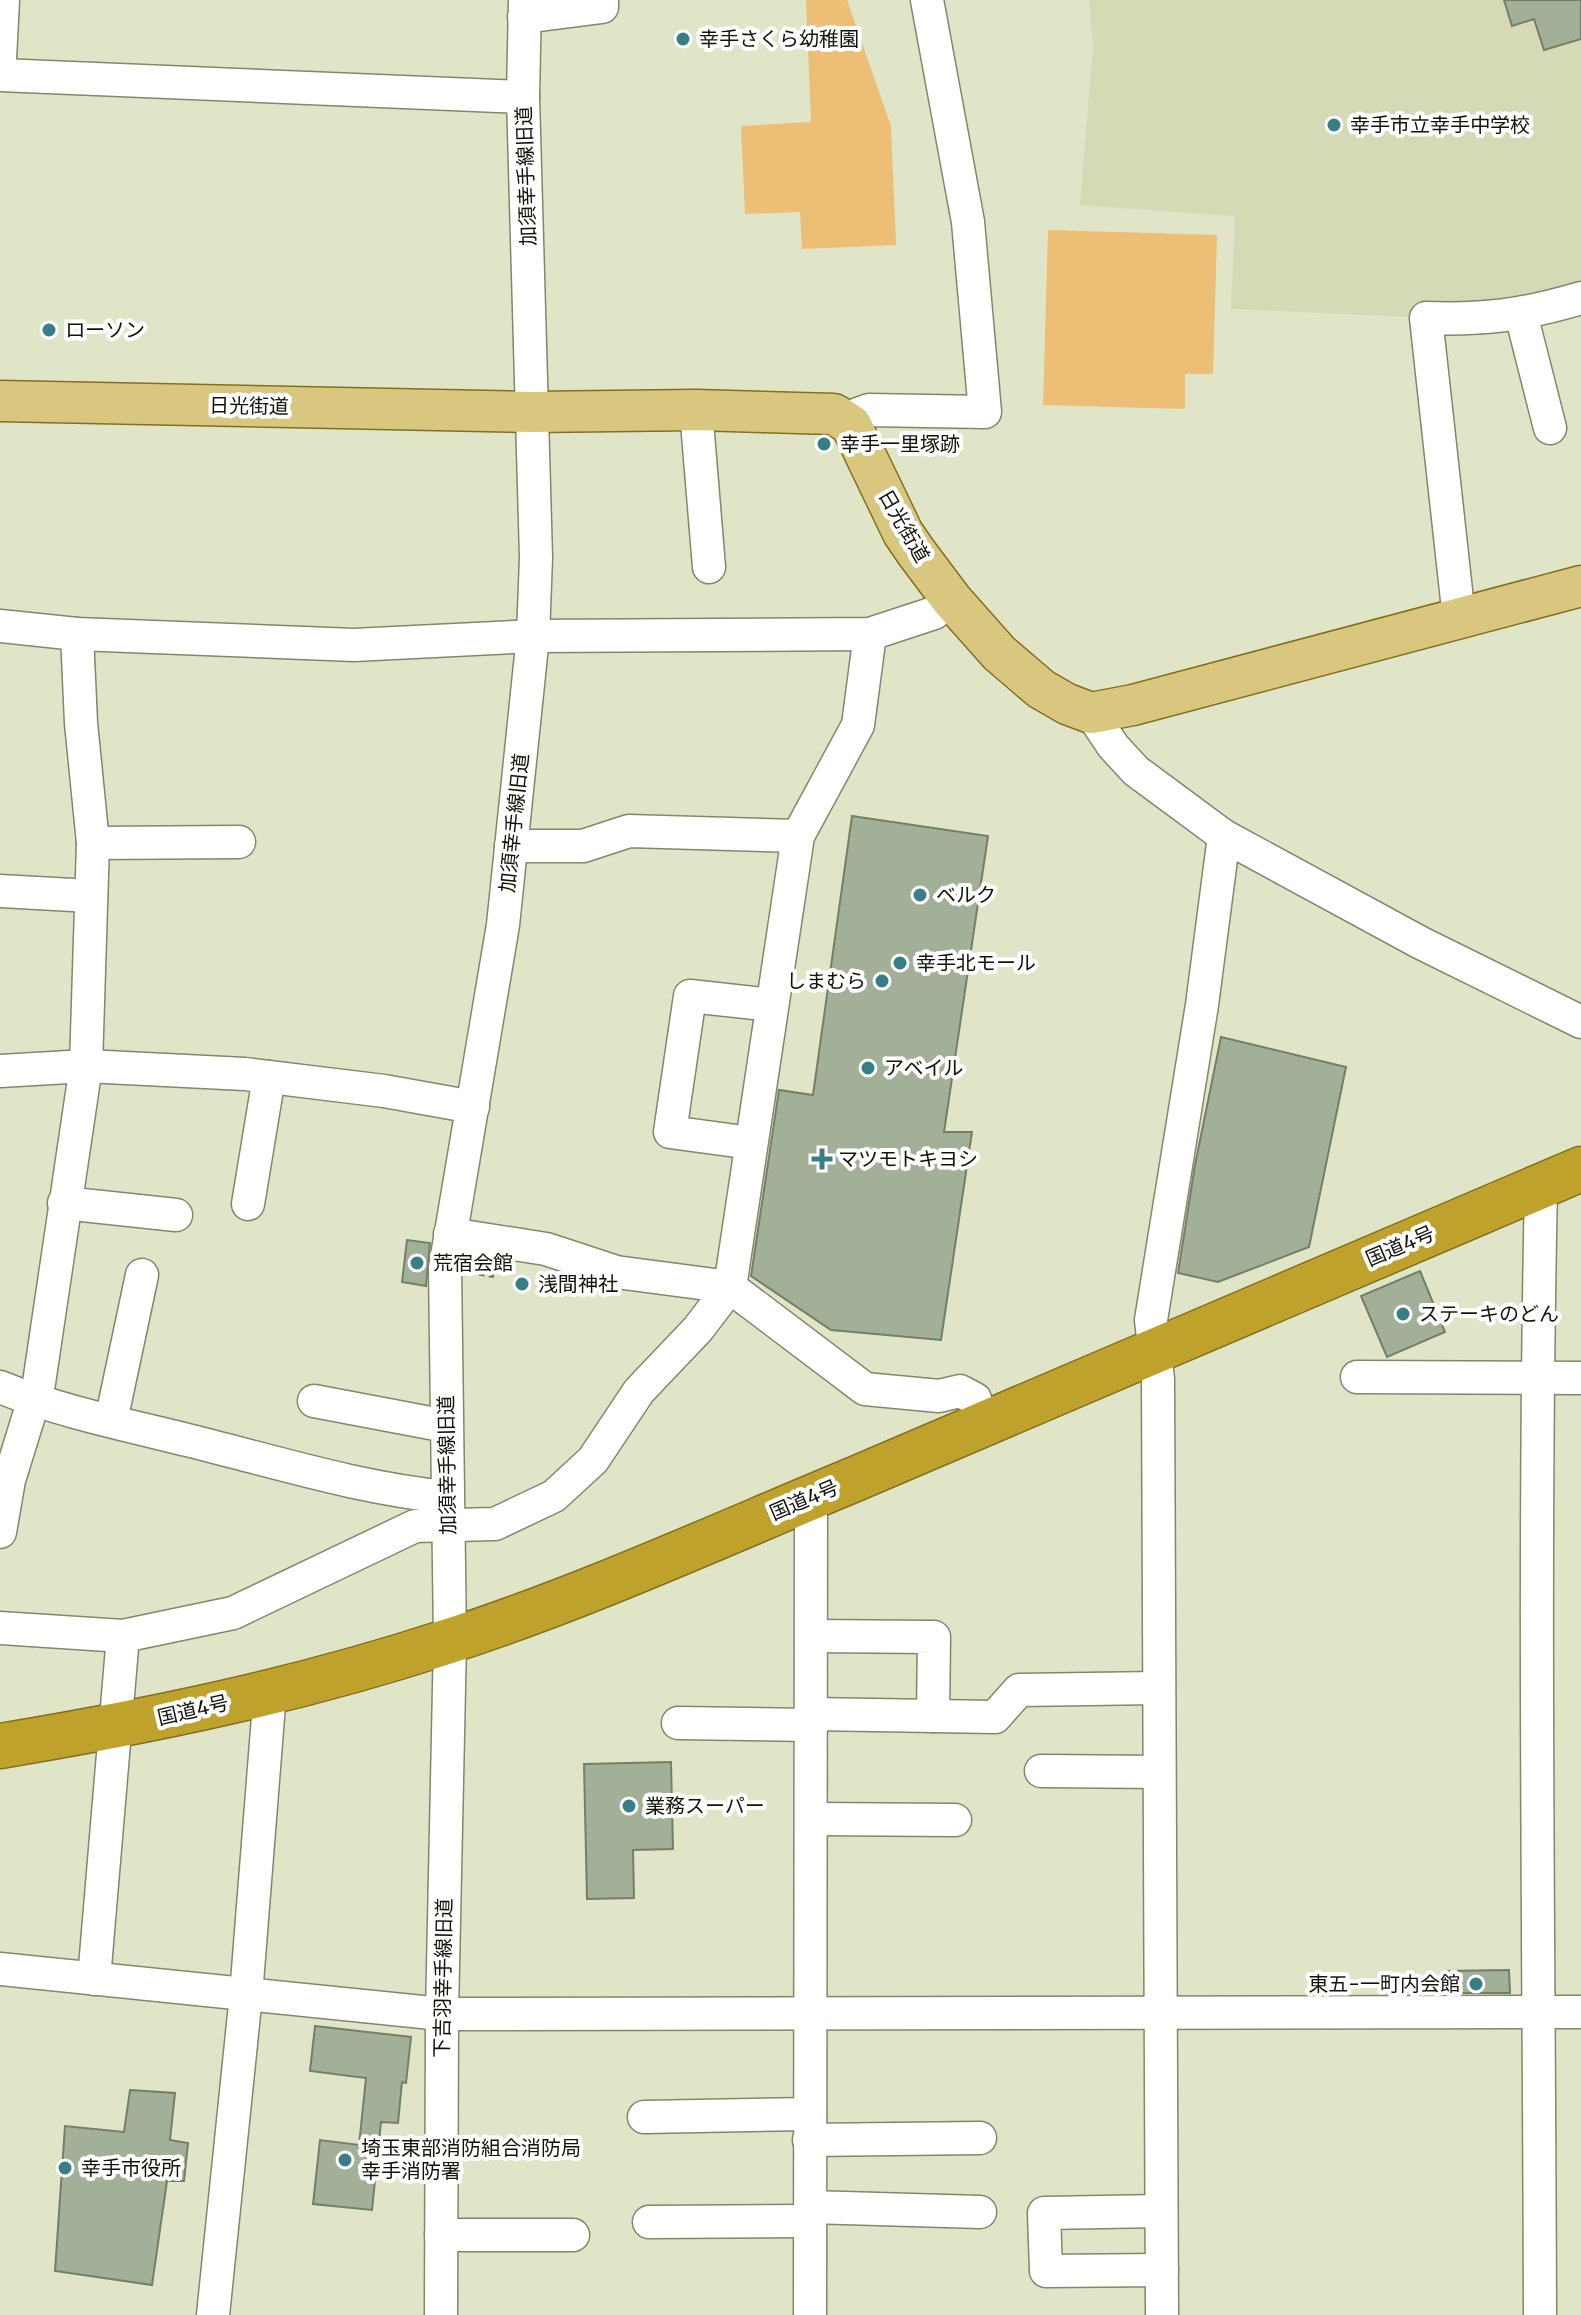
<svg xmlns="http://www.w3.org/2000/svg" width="1581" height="2315" viewBox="0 0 1581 2315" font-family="Merriweather,'Noto Sans JP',serif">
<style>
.built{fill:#d5d9b6}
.green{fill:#edbe76}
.building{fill:#a2b097;stroke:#737f68;stroke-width:2}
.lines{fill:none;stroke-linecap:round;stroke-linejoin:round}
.minor-casing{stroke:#83866c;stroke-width:35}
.major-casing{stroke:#82701f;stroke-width:43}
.highway-casing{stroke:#82701f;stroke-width:47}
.path{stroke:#717461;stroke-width:4;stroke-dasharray:6 4;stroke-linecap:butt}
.minor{stroke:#fff;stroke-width:32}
.major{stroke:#d9c780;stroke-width:40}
.highway{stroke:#bfa22c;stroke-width:44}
.poi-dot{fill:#377f85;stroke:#fff;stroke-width:3}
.labels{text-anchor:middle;stroke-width:8;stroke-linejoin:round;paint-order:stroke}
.poi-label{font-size:20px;fill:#111208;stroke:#fff;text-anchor:start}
.street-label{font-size:20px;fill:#111208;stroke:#fff}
</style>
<rect width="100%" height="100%" fill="#e1e5c8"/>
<path class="built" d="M1089 0H1581V283L1487 308 1411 317 1231 309 1235 216 1080 205 1093 44Z"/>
<g class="green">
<path d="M806 0H847L891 126 896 245 802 249 800 212 745 214 741 126 811 122Z"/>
<path d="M1048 230 1217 235 1213 374H1185V409L1043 405Z"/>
</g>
<g class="building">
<path d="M1504 0H1581V39L1544 50 1534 19 1512 26Z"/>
<path d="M852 816 988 836 944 1132H972L941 1340 831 1330 751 1276 779 1090 813 1095Z"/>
<path d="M1221 1037 1346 1067 1309 1247 1218 1282 1178 1273 1195 1165Z"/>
<path d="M407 1240 430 1243 426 1286 402 1282Z"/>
<path d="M1420 1271 1445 1332 1387 1357 1361 1296Z"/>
<path d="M671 1762 673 1849 633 1850 634 1898 587 1899 584 1764Z"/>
<path d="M1509 1970 1510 1993H1443V1971Z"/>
<path d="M315 2026 411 2037 406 2083 402 2082 398 2123 381 2122 372 2210 313 2204 320 2140 359 2145 366 2078 310 2071Z"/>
<path d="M130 2090 175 2093 170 2140 188 2143 184 2181H167L152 2285 55 2271 65 2126 124 2132Z"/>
</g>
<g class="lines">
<defs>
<g id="minor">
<path d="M524 17 602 7V0"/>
<path d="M0 59 3 0"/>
<path d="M0 75 523 97"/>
<path d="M1521 314 1550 428"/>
<path d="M696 410 709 567"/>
<path d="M844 419 869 410 985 412 968 222 927 0"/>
<path d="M1459 618 1426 318C1487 320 1523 315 1581 298"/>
<path d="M0 626 77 634 354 645 533 636 870 634 934 613 952 600"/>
<path d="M1091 713 1113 746 1136 771 1224 836 1421 943 1581 1022"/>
<path d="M93 843 239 842"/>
<path d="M511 846H583L629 831 798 836"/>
<path d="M0 891 91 896"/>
<path d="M0 1071 86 1066 245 1074 384 1091 473 1107"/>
<path d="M751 1143 670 1132 690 996 772 1005"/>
<path d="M64 1203 176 1215"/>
<path d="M248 1204 269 1077"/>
<path d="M450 1234 546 1249 616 1272 730 1287 865 1389 939 1396 960 1391 975 1399 984 1425"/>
<path d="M1357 1377 1581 1378"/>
<path d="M0 1387C66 1414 138 1427 207 1445 286 1465 365 1489 447 1497"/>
<path d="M314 1401 446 1426"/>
<path d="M111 1421 142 1275"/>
<path d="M0 1532 9 1480 39 1383 86 1066 93 843 81 723 77 634"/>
<path d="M0 1628 123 1636 233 1613 415 1526 495 1524 554 1496 593 1460 639 1391 698 1329 730 1287 798 836 858 725 870 634"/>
<path d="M812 1636 934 1637 933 1716"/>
<path d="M812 1714 995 1717 1019 1690 1158 1688"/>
<path d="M678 1723 812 1725"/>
<path d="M1041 1771 1159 1772"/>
<path d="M812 1819 955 1820"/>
<path d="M0 1969 442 2014 1581 2012"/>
<path d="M94 1979 123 1636"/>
<path d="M644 2117 810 2114"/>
<path d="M809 2140 980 2138"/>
<path d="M810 2207 980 2212"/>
<path d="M1161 2211 1044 2213 1046 2271 1162 2270"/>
<path d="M649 2222 810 2221"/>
<path d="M441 2235H573"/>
<path d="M213 2315 246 1995 270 1692"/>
<path d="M441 2315 442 2014 450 1641 445 1268 503 925 533 636 536 558 523 97 525 0"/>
<path d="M810 2315 811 1497"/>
<path d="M1162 2315 1158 1379 1151 1320 1202 1005 1224 836"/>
<path d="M1540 2315C1539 1939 1533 1563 1541 1186"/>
</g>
<path id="major" d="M0 401 531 412 696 410 834 414 851 425 903 533 916 552 952 600 999 653 1041 689 1067 704 1091 713 1133 705 1581 586"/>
<path id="highway" d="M0 1746C151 1721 300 1690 446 1642 585 1597 720 1535 855 1479 1098 1377 1339 1272 1581 1169"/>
</defs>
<use href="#minor" class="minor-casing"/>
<use href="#major" class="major-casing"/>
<use href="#highway" class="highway-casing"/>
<path class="path" d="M469 1272 494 1276"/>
<use href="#minor" class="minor"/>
<use href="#major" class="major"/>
<use href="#highway" class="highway"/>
</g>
<g class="poi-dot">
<circle cx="683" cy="39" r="8"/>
<circle cx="1334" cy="125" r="8"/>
<circle cx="49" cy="330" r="8"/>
<circle cx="824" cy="444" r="8"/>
<circle cx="920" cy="895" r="8"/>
<circle cx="900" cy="963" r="8"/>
<circle cx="882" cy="981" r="8"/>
<circle cx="868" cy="1068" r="8"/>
<path d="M818 1147h8v8h8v8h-8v8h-8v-8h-8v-8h8z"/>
<circle cx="417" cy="1263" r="8"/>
<circle cx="522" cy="1284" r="8"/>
<circle cx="1403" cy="1314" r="8"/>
<circle cx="629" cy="1806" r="8"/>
<circle cx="1476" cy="1984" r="8"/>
<circle cx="345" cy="2160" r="8"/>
<circle cx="65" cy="2168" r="8"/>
</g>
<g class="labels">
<g class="poi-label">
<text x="699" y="46">幸手さくら幼稚園</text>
<text x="1350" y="132">幸手市立幸手中学校</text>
<text x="65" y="337">ローソン</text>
<text x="840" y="451">幸手一里塚跡</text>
<text x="936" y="902">ベルク</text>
<text x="916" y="970">幸手北モール</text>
<text x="866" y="988" text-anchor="end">しまむら</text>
<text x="884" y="1075">アベイル</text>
<text x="838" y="1166">マツモトキヨシ</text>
<text x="433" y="1270">荒宿会館</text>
<text x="538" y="1291">浅間神社</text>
<text x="1419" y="1321">ステーキのどん</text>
<text x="645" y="1813">業務スーパー</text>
<text x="1460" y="1991" text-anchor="end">東五-一町内会館</text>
<text x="361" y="2155">埼玉東部消防組合消防局<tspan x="361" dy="23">幸手消防署</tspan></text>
<text x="81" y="2175">幸手市役所</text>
</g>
<g class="street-label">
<text transform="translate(526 176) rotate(-92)" y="7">加須幸手線旧道</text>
<text transform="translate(249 406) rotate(1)" y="7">日光街道</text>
<text transform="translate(904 526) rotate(60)" y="7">日光街道</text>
<text transform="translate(514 823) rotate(-84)" y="7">加須幸手線旧道</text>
<text transform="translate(1400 1246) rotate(-23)" y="7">国道4号</text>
<text transform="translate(447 1465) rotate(-91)" y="7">加須幸手線旧道</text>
<text transform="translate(804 1500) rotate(-23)" y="7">国道4号</text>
<text transform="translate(193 1710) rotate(-13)" y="7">国道4号</text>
<text transform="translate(443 1978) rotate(-89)" y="7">下吉羽幸手線旧道</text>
</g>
</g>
</svg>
